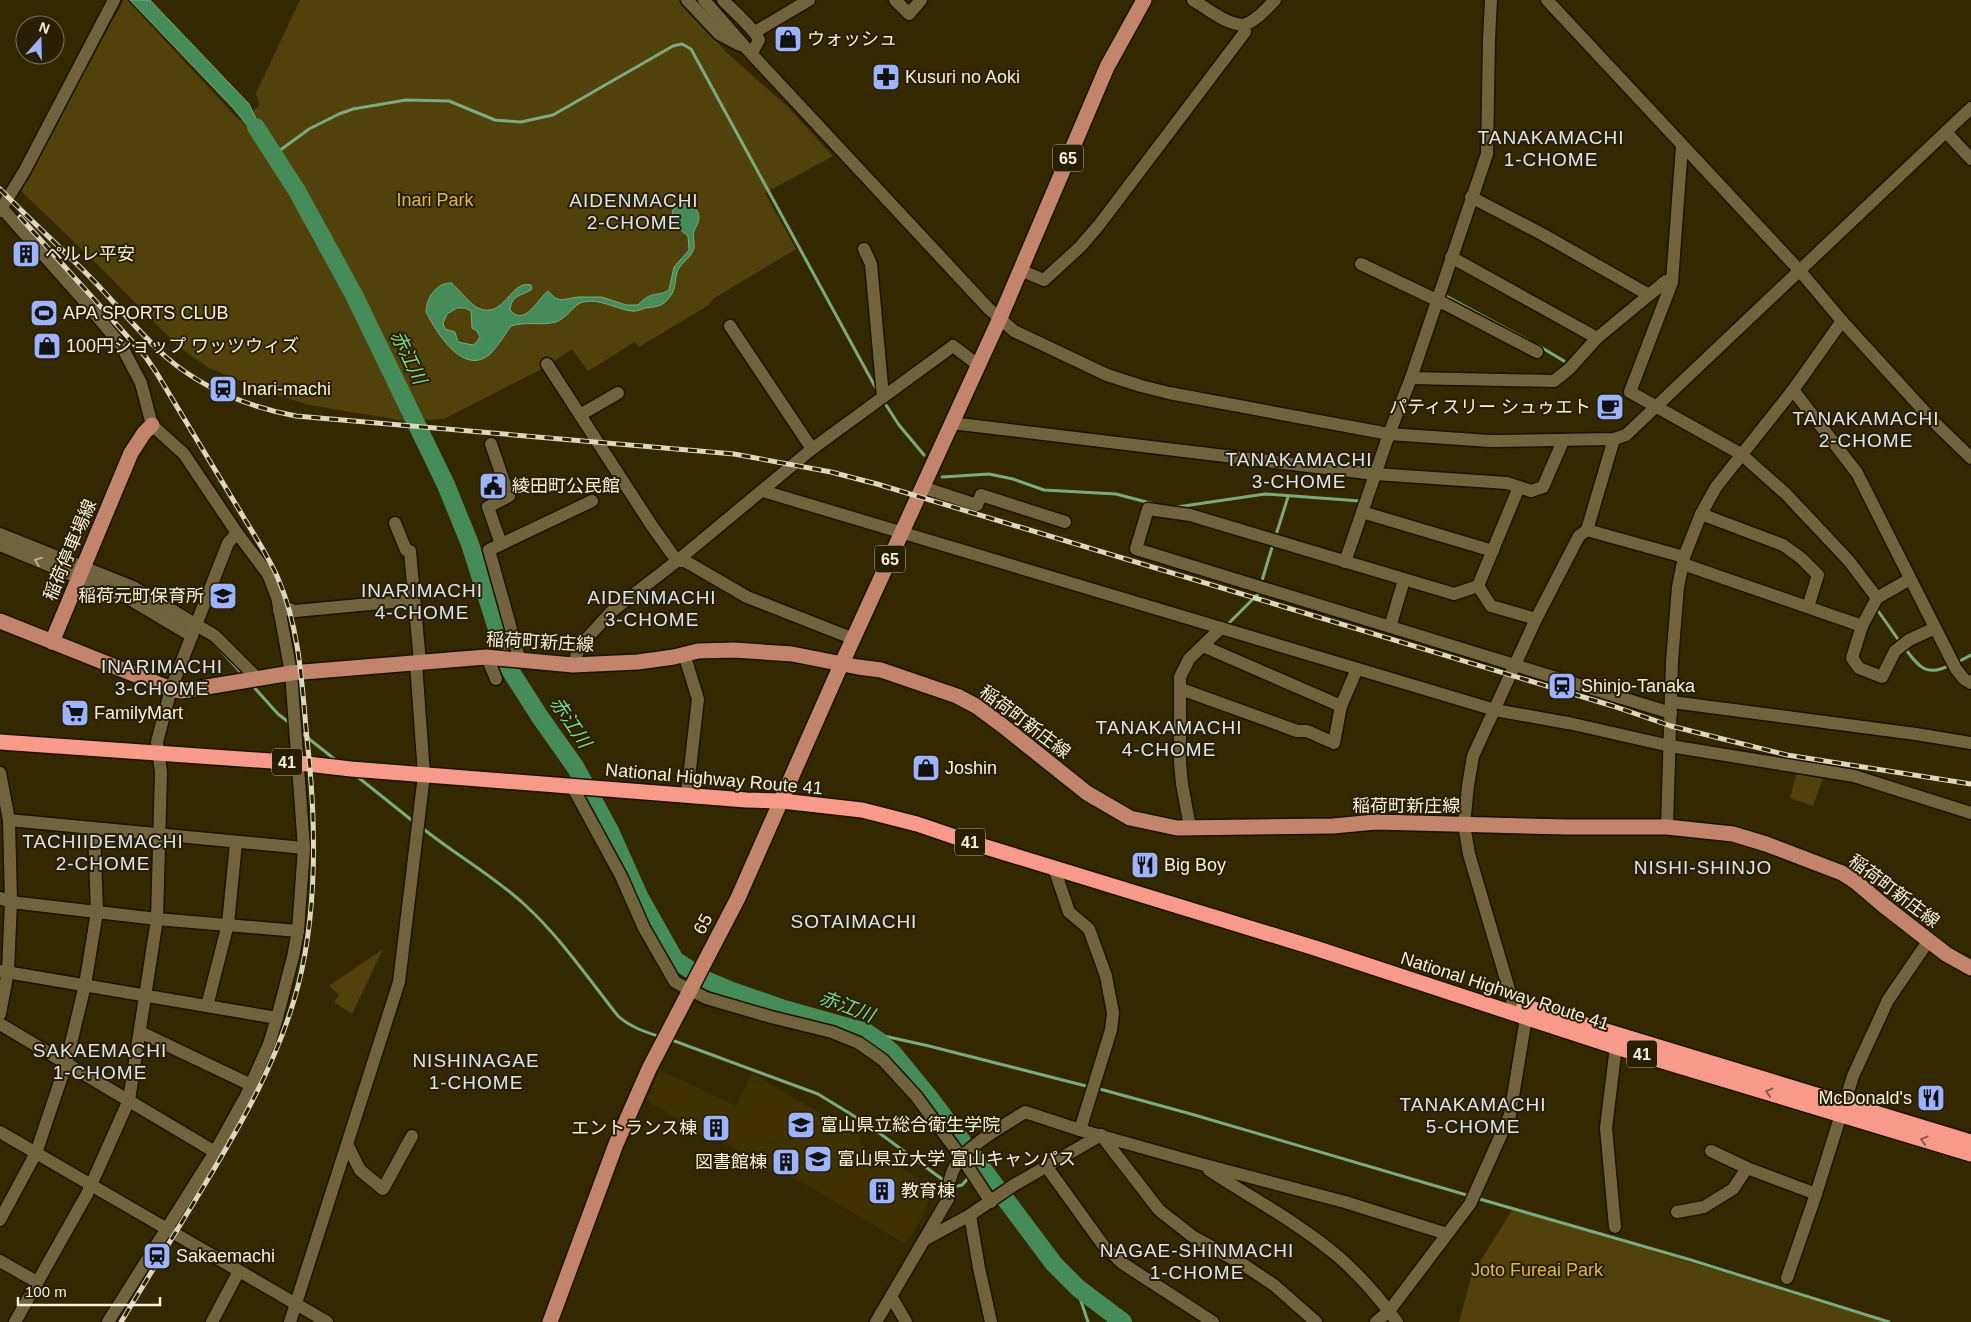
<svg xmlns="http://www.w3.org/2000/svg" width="1971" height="1322" viewBox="0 0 1971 1322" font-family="Arial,'Noto Sans JP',sans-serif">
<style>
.built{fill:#403100}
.green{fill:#51410a}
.water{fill:#468c59;stroke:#7baa80;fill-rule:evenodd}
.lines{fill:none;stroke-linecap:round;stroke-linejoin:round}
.stream{stroke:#7baa80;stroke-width:3}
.river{stroke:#468c59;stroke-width:18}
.minor-casing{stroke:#1a1100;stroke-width:15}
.major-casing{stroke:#1a1100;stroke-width:18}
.highway-casing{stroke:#1a1100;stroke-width:18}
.minor{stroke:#70633d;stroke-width:12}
.major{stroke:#c2846b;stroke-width:15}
.highway{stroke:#f89a89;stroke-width:15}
.rail-casing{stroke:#ded7bf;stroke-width:5}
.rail{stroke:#281f03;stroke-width:3;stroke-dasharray:9;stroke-linecap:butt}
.oneway{stroke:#bbb194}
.oneway2{stroke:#905c46}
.labels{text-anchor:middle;stroke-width:4;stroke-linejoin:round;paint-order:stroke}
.shield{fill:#281f03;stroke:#bab29b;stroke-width:1}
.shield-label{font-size:16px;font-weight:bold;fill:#f8f1dc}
.poi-label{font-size:18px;fill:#f8f1dc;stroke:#281f03;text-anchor:start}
.park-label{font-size:18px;fill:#dfba48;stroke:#281f03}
.street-label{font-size:18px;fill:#f8f1dc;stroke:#281f03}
.neighbourhood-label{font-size:19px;letter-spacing:1px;fill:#dfe4f2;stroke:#281f03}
.water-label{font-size:19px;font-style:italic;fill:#7bdb94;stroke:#281f03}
</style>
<rect width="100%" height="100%" fill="#342801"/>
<path class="built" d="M660 1070 736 1106 752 1073 862 1138 859 1145 900 1167 933 1189 923 1216 905 1244 781 1170 779 1175 737 1150 718 1136 713 1142 647 1100Z"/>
<g class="green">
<path d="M124 0H127L240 121 259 106 256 93 300 0H679L728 54 786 105 833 156 765 193 796 249 713 299 709 305 639 347 635 342 588 371 572 349 546 367 444 419 405 421 309 405 265 391 209 368 180 348 101 268 19 189Z"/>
<path d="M1798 769 1824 775 1813 806 1790 798Z"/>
<path d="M383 949 352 1014 334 1002 339 995 329 986Z"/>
<path d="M1513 1209 1889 1322H1459L1472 1274Z"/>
</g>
<g class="water">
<path d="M130 0H150L249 104 275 158 233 108Z"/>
<path d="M683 203C697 205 703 215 696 227 691 235 695 241 694 248 692 257 682 262 678 270 674 278 677 287 671 295 663 307 659 306 646 308 641 309 637 312 632 311 615 309 600 298 583 302 574 304 567 318 556 322 541 326 526 321 511 326 504 335 498 347 489 355 462 376 436 331 426 312 426 298 437 282 452 283V284C460 290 471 305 478 308 504 320 511 279 531 285L532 289C521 297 512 294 510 310 525 328 539 297 548 291L555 298 561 300 578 297H602L626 305H638C652 290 654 298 669 290L674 267 689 250 688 236C678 228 669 223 673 210ZM457 308H465L471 311 472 328 477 331 480 337 476 343 473 345 458 342 455 332 445 329 443 323 447 314Z"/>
</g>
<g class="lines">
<g class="stream">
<path d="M275 154 309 129 339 114 353 109 406 100 449 101 495 120 521 122 553 115 673 46 682 44 691 49 878 392"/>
<path d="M1443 297 1444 295 1531 342"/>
<path d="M1539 346 1564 361"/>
<path d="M884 402 899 425 924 455"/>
<path d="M942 477 989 474 1013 479 1044 490 1116 494 1154 504"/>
<path d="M1177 507 1265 494 1360 501"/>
<path d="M1275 538 1288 497"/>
<path d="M1261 584 1273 544"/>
<path d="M1876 608 1900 642"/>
<path d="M1227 625 1258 594 1259 590"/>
<path d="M214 643 244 676"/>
<path d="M1904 647C1918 666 1926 678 1950 665"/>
<path d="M1956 663 1971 655"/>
<path d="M251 684 278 714 291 724"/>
<path d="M299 731 337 761"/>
<path d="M354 774 414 822"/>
<path d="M421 827C454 854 493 875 525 905 560 937 588 978 618 1016 630 1027 645 1032 661 1037"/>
<path d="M866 1032 929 1046 1090 1087"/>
<path d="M669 1039 818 1094 867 1124 946 1182"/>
<path d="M1096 1088 1191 1114 1470 1196"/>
<path d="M974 1172 980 1167"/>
<path d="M953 1187 962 1185 970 1176"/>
<path d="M1476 1198 1691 1260 1889 1322"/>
<path d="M1078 1288 1080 1298 1088 1322"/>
</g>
<path class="river" d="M256 127 297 191 354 295 446 485 470 544 510 670 540 717 576 768 610 831 640 898 675 960 706 980 732 991 784 1009 866 1032 879 1041 892 1052 929 1097 1054 1264 1078 1288 1123 1322"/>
<defs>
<g id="minor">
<path d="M687 0 719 34 740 45"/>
<path d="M704 0 746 48 988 308 1014 331 1107 375 1141 386 1169 393 1389 434 1490 441 1614 439 1626 435 1971 108"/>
<path d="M723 0C732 10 754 28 759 40L752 53"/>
<path d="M895 0 909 14 921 0"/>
<path d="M1193 0C1208 9 1225 24 1244 25"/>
<path d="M1547 0 1800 271 1842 321 1935 423 1971 458"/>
<path d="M755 32 809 0"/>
<path d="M1946 132 1971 159"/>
<path d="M1682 146 1672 282 1630 392 1741 454 1786 494 1849 561 1877 598"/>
<path d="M0 206 80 296 121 345 141 383 152 425 184 454 237 533 268 574 277 597 291 673 304 848 298 931 293 957 277 1018 269 1044 246 1096 215 1152 108 1322"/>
<path d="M0 211 25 170 114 0"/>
<path d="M864 249 871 264 883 397"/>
<path d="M1451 257 1597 338"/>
<path d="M1361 264 1447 305 1537 352"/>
<path d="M1020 270 1044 280 1080 247 1099 225 1245 32 1244 25C1257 20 1265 10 1275 0"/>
<path d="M1649 295 1666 281H1672"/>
<path d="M730 326 812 449"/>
<path d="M547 364 652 526 677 561H685L747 597 854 639"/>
<path d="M1411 378 1554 381 1569 369 1597 338 1649 295 1542 234 1471 197"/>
<path d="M1793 390 1857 473 1956 669 1964 679 1971 683"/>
<path d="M580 415 618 393"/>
<path d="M951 423 1375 474 1507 483 1531 491 1543 487 1563 441"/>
<path d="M491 444 509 496 488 507 501 544"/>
<path d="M922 487 977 505 981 495 1065 522"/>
<path d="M1519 487 1478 586 1454 594 1190 515 1148 509 1136 549 1671 713"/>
<path d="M763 491 1495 710 1573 724 1670 746 1854 776 1971 813"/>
<path d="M1362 512 1493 551"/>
<path d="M1701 514 1783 545 1801 558 1818 575 1808 607"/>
<path d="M395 523 406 550 410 551 420 663"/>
<path d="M1587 530 1684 557"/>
<path d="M0 534 133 587 215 636 258 679"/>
<path d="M0 545 128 598 192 636"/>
<path d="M1345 562 1389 434 1411 378 1487 154 1489 39 1491 0"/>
<path d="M1683 564 1862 626"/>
<path d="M1910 579 1877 598 1862 626 1852 658 1859 668 1882 677 1895 651 1909 640 1935 628"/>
<path d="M1478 586 1491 606 1536 619"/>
<path d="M279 611 290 609 295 611 414 600"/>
<path d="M1390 627 1404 580"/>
<path d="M1203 646 1341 706"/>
<path d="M684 654 698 699 687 795"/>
<path d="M487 657 496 679"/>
<path d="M520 661 489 550 592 501"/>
<path d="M573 665 580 646 611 612 677 561 812 449 953 346 978 365"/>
<path d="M1181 689 1297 731H1307L1334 743 1341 706 1357 669"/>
<path d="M1672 702 1916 734 1971 743"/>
<path d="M0 773 9 820 11 902 8 971 0 1014"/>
<path d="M572 786 621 876 644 928 675 982 706 998 771 1017 832 1032 859 1043 883 1060 916 1096 962 1158 991 1202"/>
<path d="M9 820 304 848"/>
<path d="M1190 827 1182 784 1180 763V677L1189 659 1221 628"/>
<path d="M1667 827 1672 661 1678 587 1684 557 1701 514 1716 487 1793 390 1842 321"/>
<path d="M1054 868 1069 912 1089 929 1106 976 1113 1013 1111 1030 1080 1130"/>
<path d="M0 898 11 902 157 919 298 931"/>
<path d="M0 971 277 1018"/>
<path d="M207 1006 228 924 236 843"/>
<path d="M0 1024 215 1152"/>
<path d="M140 1032 251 1085"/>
<path d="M0 1132 327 1322"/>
<path d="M1101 1135 1159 1210 1192 1236 1244 1265 1274 1285 1316 1322"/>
<path d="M347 1144 360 1170 383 1189 412 1136"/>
<path d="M1711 1151 1747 1168 1816 1194"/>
<path d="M1046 1166 1103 1245 1122 1263 1213 1322"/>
<path d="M1209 1170C1253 1199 1301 1224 1341 1259 1361 1277 1381 1300 1397 1322"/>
<path d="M1677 1212 1704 1207 1733 1189 1747 1168"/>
<path d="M0 1220 36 1153 66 1064 85 985 97 912 94 829"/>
<path d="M1615 1227 1606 1128 1617 1038"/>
<path d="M924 1240 970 1215"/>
<path d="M0 1261 37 1282"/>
<path d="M1787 1278 1816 1194 1853 1076 1888 1000 1929 940"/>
<path d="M891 1296 906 1322"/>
<path d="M15 1322 87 1194 129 1100 157 919 161 772 157 742 171 689 228 543 237 533"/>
<path d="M212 1322 239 1271"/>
<path d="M290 1322 399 982 424 775 416 663"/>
<path d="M876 1322 948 1199C949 1187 949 1175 956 1165 969 1144 1005 1125 1025 1112L1080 1130 1201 1164 1345 1202 1447 1234"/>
<path d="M991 1322 979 1268 970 1215 1014 1185 1101 1135"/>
<path d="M1376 1322 1389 1311 1470 1204 1510 1115 1525 1024V1017L1513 1003 1469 854 1464 825 1468 786 1473 756 1536 619 1579 536 1587 530 1614 439"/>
</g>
<g id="major">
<path d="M0 621 171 689 182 691 291 673 486 657 573 665 638 662 674 657 698 651 734 650 792 654 858 667 881 670 957 696 976 706 1003 726 1087 793 1130 818 1177 828 1333 826 1376 822 1566 827H1667L1733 834 1766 844 1842 873 1856 882 1883 905 1946 954 1971 968"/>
<path d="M52 642 131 453 144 433 152 425"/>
<path d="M550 1322 616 1144 649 1069 738 898 837 674 1000 318 1107 67 1144 0"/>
</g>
<g id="highway">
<path d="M0 742 299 763 351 769 746 800 782 801 862 810 917 824 976 844 1315 948 1616 1047 1971 1154"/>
<path d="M1524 1006 1971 1142"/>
</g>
</defs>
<use href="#minor" class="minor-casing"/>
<use href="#major" class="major-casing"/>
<use href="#highway" class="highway-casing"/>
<use href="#minor" class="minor"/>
<use href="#major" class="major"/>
<use href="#highway" class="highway"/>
<defs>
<g id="rail">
<path d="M0 189C28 218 58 245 87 274 114 301 138 332 166 357 203 389 249 407 296 416L734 454 831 472 877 484 1613 706 1671 726 1787 755 1971 784"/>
<path d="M20 217 145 356 156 372 264 551C269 561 275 570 279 581 300 630 302 687 307 739 316 819 318 908 298 986 279 1058 243 1121 205 1184 177 1230 149 1276 121 1322"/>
</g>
</defs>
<use href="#rail" class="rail-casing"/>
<use href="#rail" class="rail"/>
</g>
<defs><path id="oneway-chevron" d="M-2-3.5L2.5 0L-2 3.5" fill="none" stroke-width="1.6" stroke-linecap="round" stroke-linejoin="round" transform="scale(1.25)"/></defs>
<use class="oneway" href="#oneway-chevron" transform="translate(38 561) rotate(-158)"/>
<g class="oneway2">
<use href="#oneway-chevron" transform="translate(1769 1092) rotate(-163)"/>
<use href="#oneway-chevron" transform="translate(1924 1140) rotate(-163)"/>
</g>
<defs>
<symbol id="shop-square" viewBox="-11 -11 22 22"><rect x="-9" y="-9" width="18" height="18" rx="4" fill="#9db4fd" stroke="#281f03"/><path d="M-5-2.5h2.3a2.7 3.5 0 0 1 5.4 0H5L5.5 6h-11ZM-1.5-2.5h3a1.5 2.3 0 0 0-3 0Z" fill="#111"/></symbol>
<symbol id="pharmacy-square" viewBox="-11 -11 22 22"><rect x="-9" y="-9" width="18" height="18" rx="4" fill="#9db4fd" stroke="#281f03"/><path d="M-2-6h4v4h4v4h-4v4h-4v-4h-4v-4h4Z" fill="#111"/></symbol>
<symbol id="building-square" viewBox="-11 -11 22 22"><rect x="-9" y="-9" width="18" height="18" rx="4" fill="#9db4fd" stroke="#281f03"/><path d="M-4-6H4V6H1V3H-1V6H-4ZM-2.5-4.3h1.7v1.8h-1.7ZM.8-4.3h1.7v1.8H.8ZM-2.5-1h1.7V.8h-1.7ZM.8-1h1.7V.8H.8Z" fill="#111"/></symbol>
<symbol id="stadium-square" viewBox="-11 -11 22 22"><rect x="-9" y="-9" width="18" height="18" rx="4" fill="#9db4fd" stroke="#281f03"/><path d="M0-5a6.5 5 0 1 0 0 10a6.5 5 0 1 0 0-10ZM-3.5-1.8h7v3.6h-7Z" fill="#111"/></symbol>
<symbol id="station-square" viewBox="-11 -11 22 22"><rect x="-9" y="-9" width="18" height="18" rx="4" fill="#9db4fd" stroke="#281f03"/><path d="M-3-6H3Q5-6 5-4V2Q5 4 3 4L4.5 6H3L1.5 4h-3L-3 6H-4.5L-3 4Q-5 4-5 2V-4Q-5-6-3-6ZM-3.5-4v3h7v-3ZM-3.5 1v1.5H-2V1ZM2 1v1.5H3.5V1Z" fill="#111"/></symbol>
<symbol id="cafe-square" viewBox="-11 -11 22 22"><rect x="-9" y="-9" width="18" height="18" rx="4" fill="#9db4fd" stroke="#281f03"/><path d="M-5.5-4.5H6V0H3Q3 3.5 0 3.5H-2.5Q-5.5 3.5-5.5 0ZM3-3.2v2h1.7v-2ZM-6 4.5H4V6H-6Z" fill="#111"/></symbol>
<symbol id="civic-square" viewBox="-11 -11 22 22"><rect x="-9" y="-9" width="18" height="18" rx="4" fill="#9db4fd" stroke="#281f03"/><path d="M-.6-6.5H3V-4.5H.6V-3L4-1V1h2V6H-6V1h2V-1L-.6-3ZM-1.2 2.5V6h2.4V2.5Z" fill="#111"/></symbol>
<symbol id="school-square" viewBox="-11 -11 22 22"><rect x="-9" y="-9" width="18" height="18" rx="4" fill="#9db4fd" stroke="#281f03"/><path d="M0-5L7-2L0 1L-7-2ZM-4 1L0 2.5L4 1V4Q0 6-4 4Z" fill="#111"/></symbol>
<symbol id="supermarket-square" viewBox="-11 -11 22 22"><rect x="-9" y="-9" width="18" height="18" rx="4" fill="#9db4fd" stroke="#281f03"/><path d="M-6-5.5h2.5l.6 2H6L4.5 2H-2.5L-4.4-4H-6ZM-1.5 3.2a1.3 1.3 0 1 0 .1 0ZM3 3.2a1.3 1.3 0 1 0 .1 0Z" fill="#111"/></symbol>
<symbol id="restaurant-square" viewBox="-11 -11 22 22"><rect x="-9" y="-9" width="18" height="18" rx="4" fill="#9db4fd" stroke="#281f03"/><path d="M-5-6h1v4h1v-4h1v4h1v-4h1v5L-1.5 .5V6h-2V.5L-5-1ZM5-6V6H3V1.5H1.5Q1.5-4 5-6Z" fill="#111"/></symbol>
<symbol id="university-square" viewBox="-11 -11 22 22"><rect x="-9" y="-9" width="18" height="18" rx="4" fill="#9db4fd" stroke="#281f03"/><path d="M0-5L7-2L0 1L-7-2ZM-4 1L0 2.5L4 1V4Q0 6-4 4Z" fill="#111"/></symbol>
</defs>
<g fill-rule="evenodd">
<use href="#shop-square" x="772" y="23" width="32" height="32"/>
<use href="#pharmacy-square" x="870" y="61" width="32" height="32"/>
<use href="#building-square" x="10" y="238" width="32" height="32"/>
<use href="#stadium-square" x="28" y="297" width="32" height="32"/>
<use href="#shop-square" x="31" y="330" width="32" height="32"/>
<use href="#station-square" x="207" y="373" width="32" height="32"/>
<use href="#cafe-square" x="1594" y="391" width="32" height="32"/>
<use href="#civic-square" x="477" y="470" width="32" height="32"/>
<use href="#school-square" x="207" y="580" width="32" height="32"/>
<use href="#station-square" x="1546" y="670" width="32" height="32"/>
<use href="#supermarket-square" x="59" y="697" width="32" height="32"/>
<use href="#shop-square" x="910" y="752" width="32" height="32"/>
<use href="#restaurant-square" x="1129" y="849" width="32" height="32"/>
<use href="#restaurant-square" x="1915" y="1082" width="32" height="32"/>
<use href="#university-square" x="785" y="1109" width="32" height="32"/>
<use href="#building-square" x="700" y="1112" width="32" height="32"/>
<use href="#university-square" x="802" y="1143" width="32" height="32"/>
<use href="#building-square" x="770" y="1146" width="32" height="32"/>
<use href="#building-square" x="866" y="1175" width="32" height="32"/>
<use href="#station-square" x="141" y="1240" width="32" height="32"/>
</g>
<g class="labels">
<g class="shield">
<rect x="1053" y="144.5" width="30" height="27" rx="4"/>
<rect x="875" y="545.5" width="30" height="27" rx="4"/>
<rect x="272" y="748.5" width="30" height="27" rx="4"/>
<rect x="955" y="828.5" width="30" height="27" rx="4"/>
<rect x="1627" y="1040.5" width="30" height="27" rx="4"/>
</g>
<g class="shield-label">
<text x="1068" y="164">65</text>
<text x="890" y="565">65</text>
<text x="287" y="768">41</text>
<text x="970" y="848">41</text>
<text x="1642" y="1060">41</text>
</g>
<g class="poi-label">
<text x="807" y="45">ウォッシュ</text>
<text x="905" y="83">Kusuri no Aoki</text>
<text x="45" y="260">ペルレ平安</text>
<text x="63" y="319">APA SPORTS CLUB</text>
<text x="66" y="352">100円ショップ ワッツウィズ</text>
<text x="242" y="395">Inari-machi</text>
<text x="1591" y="413" text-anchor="end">パティスリー シュゥエト</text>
<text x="512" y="492">綾田町公民館</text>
<text x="204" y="602" text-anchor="end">稲荷元町保育所</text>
<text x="1581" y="692">Shinjo-Tanaka</text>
<text x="94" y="719">FamilyMart</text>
<text x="945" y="774">Joshin</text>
<text x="1164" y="871">Big Boy</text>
<text x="1912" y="1104" text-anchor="end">McDonald's</text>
<text x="820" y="1131">富山県立総合衛生学院</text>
<text x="697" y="1134" text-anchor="end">エントランス棟</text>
<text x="837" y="1165">富山県立大学 富山キャンパス</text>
<text x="767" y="1168" text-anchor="end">図書館棟</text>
<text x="901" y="1197">教育棟</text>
<text x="176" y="1262">Sakaemachi</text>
</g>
<g class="park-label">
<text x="435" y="206">Inari Park</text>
<text x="1537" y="1276">Joto Fureai Park</text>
</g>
<g class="street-label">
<text transform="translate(70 550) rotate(-67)" y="6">稲荷停車場線</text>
<text transform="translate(540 642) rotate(3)" y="6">稲荷町新庄線</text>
<text transform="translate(1025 722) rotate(37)" y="6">稲荷町新庄線</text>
<text transform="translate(714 779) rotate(5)" y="6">National Highway Route 41</text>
<text x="1406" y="812">稲荷町新庄線</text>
<text transform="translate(1894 891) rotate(37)" y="6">稲荷町新庄線</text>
<text transform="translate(703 924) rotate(-62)" y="6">65</text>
<text transform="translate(1505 991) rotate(18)" y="6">National Highway Route 41</text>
</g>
<g class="neighbourhood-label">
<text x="1551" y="144">TANAKAMACHI<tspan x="1551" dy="22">1-CHOME</tspan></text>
<text x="634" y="207">AIDENMACHI<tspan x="634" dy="22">2-CHOME</tspan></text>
<text x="1866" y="425">TANAKAMACHI<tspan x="1866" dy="22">2-CHOME</tspan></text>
<text x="1299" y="466">TANAKAMACHI<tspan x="1299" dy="22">3-CHOME</tspan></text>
<text x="422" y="597">INARIMACHI<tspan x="422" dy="22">4-CHOME</tspan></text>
<text x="652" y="604">AIDENMACHI<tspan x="652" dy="22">3-CHOME</tspan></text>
<text x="162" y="673">INARIMACHI<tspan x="162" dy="22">3-CHOME</tspan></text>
<text x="1169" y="734">TANAKAMACHI<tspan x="1169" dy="22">4-CHOME</tspan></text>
<text x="103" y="848">TACHIIDEMACHI<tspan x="103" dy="22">2-CHOME</tspan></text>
<text x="1703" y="874">NISHI-SHINJO</text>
<text x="854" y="928">SOTAIMACHI</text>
<text x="100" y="1057">SAKAEMACHI<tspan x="100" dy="22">1-CHOME</tspan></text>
<text x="476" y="1067">NISHINAGAE<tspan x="476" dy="22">1-CHOME</tspan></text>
<text x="1473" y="1111">TANAKAMACHI<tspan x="1473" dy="22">5-CHOME</tspan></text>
<text x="1197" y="1257">NAGAE-SHINMACHI<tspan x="1197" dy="22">1-CHOME</tspan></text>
</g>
<g class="water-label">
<text transform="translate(409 357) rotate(64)" y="7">赤江川</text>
<text transform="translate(571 722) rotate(56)" y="7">赤江川</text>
<text transform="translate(847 1006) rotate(20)" y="7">赤江川</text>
</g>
</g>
<g transform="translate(40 40) rotate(20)"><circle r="24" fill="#281f03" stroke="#7b735a"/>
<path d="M0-4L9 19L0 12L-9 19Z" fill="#9db4fd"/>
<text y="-8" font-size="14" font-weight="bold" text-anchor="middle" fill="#f8f1dc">N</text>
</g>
<path d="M18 1297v8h142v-8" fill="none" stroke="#f8f1dc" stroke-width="2.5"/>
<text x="25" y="1297" font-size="15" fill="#f8f1dc" stroke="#281f03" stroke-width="4" paint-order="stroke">100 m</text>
</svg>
